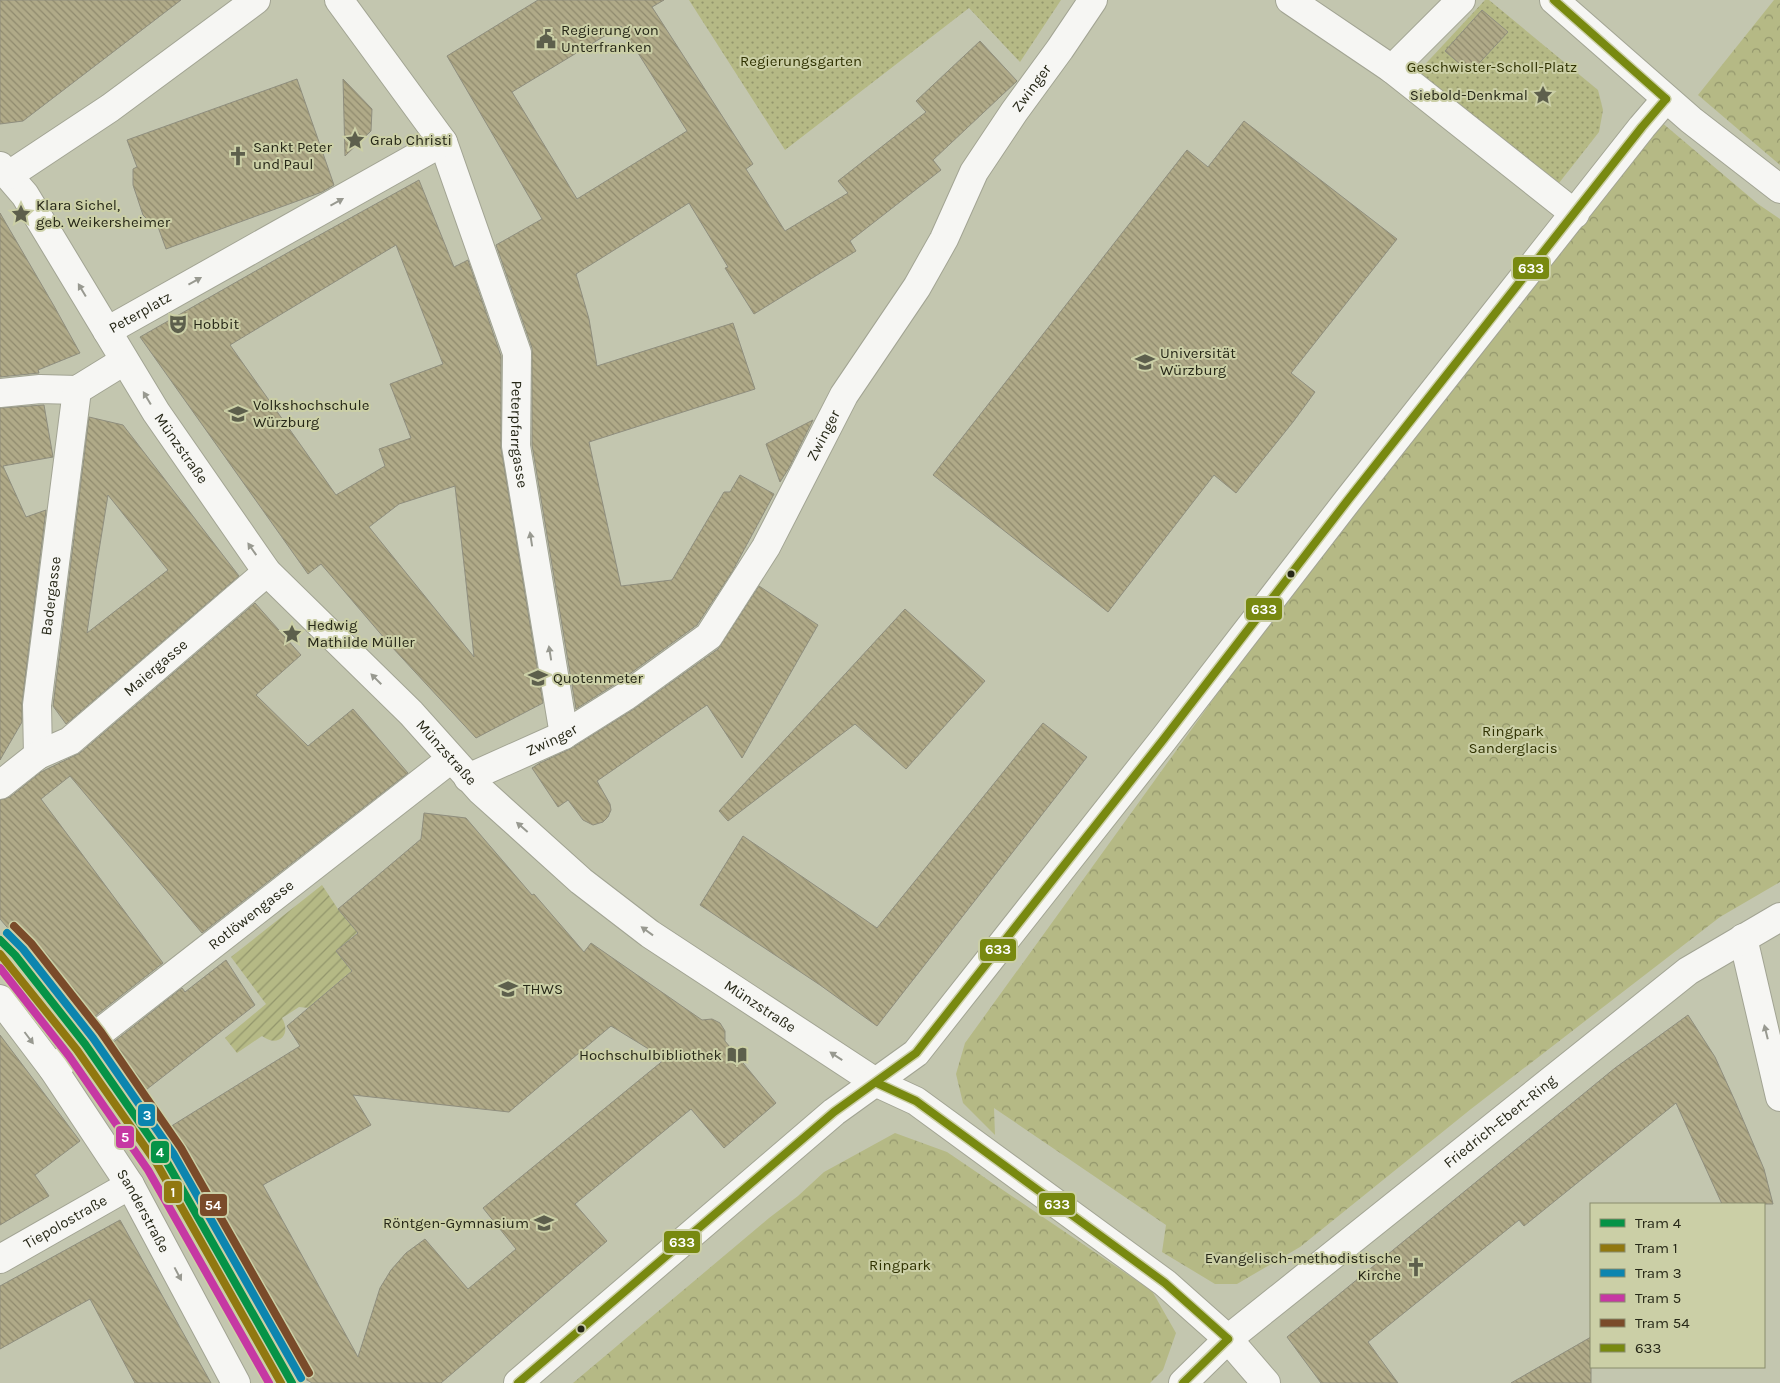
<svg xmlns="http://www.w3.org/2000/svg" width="1780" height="1383" viewBox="0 0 1780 1383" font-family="Karla,sans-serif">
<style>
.grass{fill:url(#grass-dots)}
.forest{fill:url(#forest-crowns)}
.garden{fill:url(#garden-furrows)}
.building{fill:url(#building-back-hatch);stroke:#8f8e7e;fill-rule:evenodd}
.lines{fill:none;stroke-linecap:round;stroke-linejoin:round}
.minor-casing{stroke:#a2a493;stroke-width:30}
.major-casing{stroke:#a2a493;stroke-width:30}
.minor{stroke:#f6f6f3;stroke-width:28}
.major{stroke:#f6f6f3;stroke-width:28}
.bus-1-casing{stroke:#cbcfa6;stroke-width:11}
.bus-1{stroke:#788910;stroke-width:8}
.tram-1-casing{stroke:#cbcfa6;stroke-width:11}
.tram-2-casing{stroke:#cbcfa6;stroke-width:11}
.tram-3-casing{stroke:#cbcfa6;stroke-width:11}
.tram-4-casing{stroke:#cbcfa6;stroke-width:11}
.tram-5-casing{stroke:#cbcfa6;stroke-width:11}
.tram-1{stroke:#069347;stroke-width:8}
.tram-2{stroke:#917810;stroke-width:8}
.tram-3{stroke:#0c85af;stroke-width:8}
.tram-4{stroke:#c638a3;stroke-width:8}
.tram-5{stroke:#7a4b2a;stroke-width:8}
.oneway{fill:#989990}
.bus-dot{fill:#262717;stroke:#cbcfa6;stroke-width:2}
.labels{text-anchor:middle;stroke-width:4;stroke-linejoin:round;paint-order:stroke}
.poi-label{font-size:15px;fill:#262717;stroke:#cbcfa6;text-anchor:start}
.park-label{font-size:15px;fill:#2f3100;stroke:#cbcfa6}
.street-label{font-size:15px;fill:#262717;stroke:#cbcfa6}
.line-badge{stroke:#cbcfa6;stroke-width:2}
.badge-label{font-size:14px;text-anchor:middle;font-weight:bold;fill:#fff}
</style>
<defs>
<pattern id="grass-dots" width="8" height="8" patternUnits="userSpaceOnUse" patternTransform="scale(1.25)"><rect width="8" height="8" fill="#b5b985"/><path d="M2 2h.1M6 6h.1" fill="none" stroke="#93966c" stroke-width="1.8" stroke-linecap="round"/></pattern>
<pattern id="forest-crowns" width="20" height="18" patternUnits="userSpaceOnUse" patternTransform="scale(1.25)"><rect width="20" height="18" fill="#b5b985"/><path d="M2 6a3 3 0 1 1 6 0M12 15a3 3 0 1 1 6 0" fill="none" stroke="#93966c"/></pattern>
<pattern id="garden-furrows" width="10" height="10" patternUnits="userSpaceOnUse" patternTransform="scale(1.25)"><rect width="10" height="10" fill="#b5b985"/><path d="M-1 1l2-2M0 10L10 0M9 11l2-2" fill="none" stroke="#93966c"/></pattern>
<pattern id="building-back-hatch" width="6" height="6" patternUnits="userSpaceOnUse" patternTransform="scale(1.25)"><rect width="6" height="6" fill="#b0aa88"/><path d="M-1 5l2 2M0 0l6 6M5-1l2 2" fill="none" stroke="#8f8a6e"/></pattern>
</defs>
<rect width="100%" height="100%" fill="#c3c6af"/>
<g class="grass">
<path d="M689 0H1061L1020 62 969 8 785 150Z"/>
<path d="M1485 0H1489L1598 90 1603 110 1599 132 1559 183 1417 73Z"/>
</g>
<g class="forest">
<path d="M1774 0H1780V165L1698 95Z"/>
<path d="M1647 110 1758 204 1780 219V882L1720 917 1471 1109 1300 1247 1237 1284H1215L1162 1252 1166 1225 994 1108 995 1135 963 1103 956 1074 965 1043 1264 629Z"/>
<path d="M895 1133 947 1152 1152 1291 1176 1333 1163 1370 1150 1383H573L769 1218 798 1196 824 1172Z"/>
</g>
<path class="garden" d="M322 885 338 909 358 932 336 951 352 971 309 1008 299 1007 282 1018C292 1035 278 1048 262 1036L237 1053 225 1038 266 1004 231 957Z"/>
<g class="building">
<path d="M0 0H181L23 121 0 124Z"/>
<path d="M538 0H664L652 7 753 164 746 169 785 231 848 193 838 181 926 112 916 101 980 41 1017 81 933 160 941 170 850 241 856 251 754 314 725 268 728 267 689 203 576 274 589 319 597 366 733 323 755 389 589 442 621 586 672 580 724 492H730L740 475 774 494 732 572 697 625 617 683 576 709 532 445V348L496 245 542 219 447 56ZM621 26 687 131 577 199 512 92Z"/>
<path d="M1482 10 1508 32 1470 73 1445 51Z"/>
<path d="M297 79 334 185 322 192 166 249 157 224 153 225 143 215 133 185V169L137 167 127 140Z"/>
<path d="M343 79 372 109 371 131 345 156Z"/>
<path d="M1244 121 1397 239 1291 373 1315 392 1293 422 1236 493 1214 475 1108 612 933 475 1187 150 1208 167Z"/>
<path d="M419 180 454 267 468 260 501 356V448L543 703 476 738 391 646 321 564 308 574 140 337 289 252ZM396 245 443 364 390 384 411 438 379 449 385 466 336 495 230 345ZM455 486 465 573 474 657 369 527 399 504Z"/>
<path d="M0 213 54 306 80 353 38 370 39 373 0 377Z"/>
<path d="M44 405 53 457 3 466 26 517 46 510 22 703V722L0 760V408Z"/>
<path d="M89 417 123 425 239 576 66 724 53 706ZM108 495 168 570 87 633 96 569Z"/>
<path d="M813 420 789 468 780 482 766 444Z"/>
<path d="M759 586 818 625 742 758 707 705 597 781 610 804 611 810 608 817 603 822 593 825 583 820 568 800 558 807 532 768 540 763 572 748 634 709 718 649Z"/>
<path d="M255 603 301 655 256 695 308 746 353 709 408 773 202 933 70 776 41 799 163 963 85 1024 46 972 0 919V800L10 797 41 772 80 753Z"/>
<path d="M905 609 985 681 906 769 855 724 728 821 719 811Z"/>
<path d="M1043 723 1087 757 877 1026 820 985 700 905 743 836 877 928Z"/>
<path d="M424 813 466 818 532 895 534 894 584 952 591 943 702 1020 712 1019 720 1023 725 1031V1041L776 1103 724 1148 691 1109 575 1204 607 1241 441 1383H312L302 1377 298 1371 297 1364 185 1161 165 1130 300 1046 287 1026 352 971 336 951 358 933 338 909 421 839ZM611 1026 665 1059 483 1208 516 1249 468 1289 425 1239 406 1253 391 1270 380 1288 358 1357 263 1185 371 1125 353 1095 509 1112Z"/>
<path d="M226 960 255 1005 142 1093 111 1044 182 988 185 992Z"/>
<path d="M1688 1015 1715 1057 1735 1101 1764 1169 1773 1204H1722L1676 1103 1524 1226 1519 1220 1368 1342 1398 1383H1321L1287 1337 1615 1068Z"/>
<path d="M0 1035 80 1141 35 1175 49 1196 0 1225Z"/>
<path d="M120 1220 211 1383H135L90 1299 0 1349V1286Z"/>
<path d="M1591 1337V1383H1511Z"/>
</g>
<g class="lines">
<defs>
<g id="minor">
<path id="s1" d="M339 0 443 142 517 353 516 446 564 735"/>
<path d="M1290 0 1392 69 1575 214"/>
<path d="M1554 0 1691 120 1780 189"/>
<path d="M1392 69 1461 0"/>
<path id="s2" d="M0 166 25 195 156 412 267 572 411 713 480 790 581 881 650 934 877 1083 916 1101 1165 1283 1228 1339 1266 1383"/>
<path d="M9 175 110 108 256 0"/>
<path id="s3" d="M107 331 443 142"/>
<path d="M0 393 40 389 77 390 124 361"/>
<path id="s4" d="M38 755 37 705 77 390"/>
<path id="s5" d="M468 778 564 735 626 696 709 636 766 547 844 395 917 287 944 239 974 172 1014 112 1060 49 1093 0"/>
<path id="s6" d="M0 785 38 755 70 741 267 572"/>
<path d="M1743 938 1780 1097"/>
<path id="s7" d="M0 999 53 1069 130 1185 236 1383"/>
<path id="s8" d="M53 1069 451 759"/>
<path id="s9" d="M0 1259 130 1185"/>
<path d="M518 1383 834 1112 916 1053 1163 740 1348 500 1642 127 1666 99"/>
</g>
<g id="major">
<path id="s10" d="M1183 1383 1228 1339 1688 971 1780 917"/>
</g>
</defs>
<use href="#minor" class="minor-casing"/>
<use href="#major" class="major-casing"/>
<use href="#minor" class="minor"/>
<use href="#major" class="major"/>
<defs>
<g id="bus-1">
<path d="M1554 0 1666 99"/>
<path d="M877 1083 916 1101 1165 1283 1228 1339"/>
<path d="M518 1383 834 1112 916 1053 1163 740 1348 500 1642 127 1666 99"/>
<path d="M1183 1383 1228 1339"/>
</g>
</defs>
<use href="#bus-1" class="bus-1-casing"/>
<use href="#bus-1" class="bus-1"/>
<defs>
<path id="tram-1" d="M0 940 15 955 85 1044 165 1159 292 1383"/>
<path id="tram-2" d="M0 954 77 1050 157 1164 281 1383"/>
<path id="tram-3" d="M7 933 23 949 93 1038 173 1153 301 1378"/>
<path id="tram-4" d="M0 968 69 1056 148 1170 269 1383"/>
<path id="tram-5" d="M14 926 31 943 101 1032 181 1148 309 1373"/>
</defs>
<use href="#tram-1" class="tram-1-casing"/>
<use href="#tram-2" class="tram-2-casing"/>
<use href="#tram-3" class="tram-3-casing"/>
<use href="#tram-4" class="tram-4-casing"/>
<use href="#tram-5" class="tram-5-casing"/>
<use href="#tram-1" class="tram-1"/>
<use href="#tram-2" class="tram-2"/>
<use href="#tram-3" class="tram-3"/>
<use href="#tram-4" class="tram-4"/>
<use href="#tram-5" class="tram-5"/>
</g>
<defs><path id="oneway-solid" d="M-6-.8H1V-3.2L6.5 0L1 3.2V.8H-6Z" transform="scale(1.25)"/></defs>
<g class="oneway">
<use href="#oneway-solid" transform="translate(337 202) rotate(-29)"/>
<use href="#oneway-solid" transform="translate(195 281) rotate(-29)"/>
<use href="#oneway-solid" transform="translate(82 290) rotate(-121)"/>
<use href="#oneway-solid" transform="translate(147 398) rotate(-121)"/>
<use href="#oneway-solid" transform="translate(531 539) rotate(-99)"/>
<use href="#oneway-solid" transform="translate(252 549) rotate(-125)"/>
<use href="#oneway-solid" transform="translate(550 653) rotate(-99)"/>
<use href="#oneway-solid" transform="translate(376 679) rotate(-135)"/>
<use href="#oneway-solid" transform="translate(522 827) rotate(-139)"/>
<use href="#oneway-solid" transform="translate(647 931) rotate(-144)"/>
<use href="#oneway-solid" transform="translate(1766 1032) rotate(-104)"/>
<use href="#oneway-solid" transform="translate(29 1038) rotate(53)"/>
<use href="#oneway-solid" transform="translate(836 1056) rotate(-147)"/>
<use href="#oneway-solid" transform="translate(178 1274) rotate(62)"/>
</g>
<defs>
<symbol id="civic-bare" viewBox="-9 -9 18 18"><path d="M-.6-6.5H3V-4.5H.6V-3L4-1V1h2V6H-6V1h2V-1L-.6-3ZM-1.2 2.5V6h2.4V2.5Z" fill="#5d5f4c" stroke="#cbcfa6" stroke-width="2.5" paint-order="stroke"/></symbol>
<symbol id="sight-bare" viewBox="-9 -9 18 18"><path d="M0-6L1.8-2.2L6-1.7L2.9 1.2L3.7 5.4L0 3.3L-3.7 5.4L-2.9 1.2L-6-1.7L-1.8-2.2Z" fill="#5d5f4c" stroke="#cbcfa6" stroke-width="2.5" paint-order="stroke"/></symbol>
<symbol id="church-bare" viewBox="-9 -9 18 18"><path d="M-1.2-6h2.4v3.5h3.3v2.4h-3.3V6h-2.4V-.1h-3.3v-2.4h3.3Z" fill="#5d5f4c" stroke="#cbcfa6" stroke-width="2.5" paint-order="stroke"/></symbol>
<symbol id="theatre-bare" viewBox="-9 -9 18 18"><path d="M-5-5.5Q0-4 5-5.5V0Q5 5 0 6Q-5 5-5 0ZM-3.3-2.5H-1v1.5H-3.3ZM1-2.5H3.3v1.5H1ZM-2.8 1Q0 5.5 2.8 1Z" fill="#5d5f4c" stroke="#cbcfa6" stroke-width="2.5" paint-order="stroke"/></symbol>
<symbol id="university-bare" viewBox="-9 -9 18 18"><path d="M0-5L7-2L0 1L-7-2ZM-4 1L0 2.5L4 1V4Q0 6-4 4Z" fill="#5d5f4c" stroke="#cbcfa6" stroke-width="2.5" paint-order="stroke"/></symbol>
<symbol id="school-bare" viewBox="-9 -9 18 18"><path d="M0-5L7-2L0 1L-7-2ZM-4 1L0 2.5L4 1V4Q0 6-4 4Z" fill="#5d5f4c" stroke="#cbcfa6" stroke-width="2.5" paint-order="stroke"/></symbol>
<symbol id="library-bare" viewBox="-9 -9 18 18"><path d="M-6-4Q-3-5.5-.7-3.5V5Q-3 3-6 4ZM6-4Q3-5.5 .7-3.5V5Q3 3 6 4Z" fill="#5d5f4c" stroke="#cbcfa6" stroke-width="2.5" paint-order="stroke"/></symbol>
</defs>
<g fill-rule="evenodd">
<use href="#civic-bare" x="532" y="25" width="28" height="28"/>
<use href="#sight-bare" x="1529" y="81" width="28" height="28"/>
<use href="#sight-bare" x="341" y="126" width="28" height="28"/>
<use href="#church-bare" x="224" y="142" width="28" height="28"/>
<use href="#sight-bare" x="7" y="200" width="28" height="28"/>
<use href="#theatre-bare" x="164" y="310" width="28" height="28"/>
<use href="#university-bare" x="1131" y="348" width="28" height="28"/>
<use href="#university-bare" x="224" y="400" width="28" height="28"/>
<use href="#sight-bare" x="278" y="620" width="28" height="28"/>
<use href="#school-bare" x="524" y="664" width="28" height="28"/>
<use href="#university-bare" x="494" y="975" width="28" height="28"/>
<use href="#library-bare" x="723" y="1041" width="28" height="28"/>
<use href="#school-bare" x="530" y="1209" width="28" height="28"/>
<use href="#church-bare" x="1402" y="1253" width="28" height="28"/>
</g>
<g class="bus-dot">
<circle cx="1291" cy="574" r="4.5"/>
<circle cx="581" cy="1329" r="4.5"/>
</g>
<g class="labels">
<g class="poi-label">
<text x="561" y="35">Regierung von<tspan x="561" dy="17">Unterfranken</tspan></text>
<text x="1528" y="100" text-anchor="end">Siebold-Denkmal</text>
<text x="370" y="145">Grab Christi</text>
<text x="253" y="152">Sankt Peter<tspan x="253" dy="17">und Paul</tspan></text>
<text x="36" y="210">Klara Sichel,<tspan x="36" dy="17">geb. Weikersheimer</tspan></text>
<text x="193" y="329">Hobbit</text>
<text x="1160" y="358">Universität<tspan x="1160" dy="17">Würzburg</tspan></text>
<text x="253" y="410">Volkshochschule<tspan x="253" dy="17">Würzburg</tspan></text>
<text x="307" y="630">Hedwig<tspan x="307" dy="17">Mathilde Müller</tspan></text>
<text x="553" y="683">Quotenmeter</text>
<text x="523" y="994">THWS</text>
<text x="722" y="1060" text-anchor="end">Hochschulbibliothek</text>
<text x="529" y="1228" text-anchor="end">Röntgen-Gymnasium</text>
<text x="1401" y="1263" text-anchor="end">Evangelisch-methodistische<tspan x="1401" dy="17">Kirche</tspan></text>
</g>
<g class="park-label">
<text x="801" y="66">Regierungsgarten</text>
<text x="1492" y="72">Geschwister-Scholl-Platz</text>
<text x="1513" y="736">Ringpark<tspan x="1513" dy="17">Sanderglacis</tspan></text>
<text x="900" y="1270">Ringpark</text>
</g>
<g class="street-label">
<text dy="5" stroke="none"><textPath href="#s5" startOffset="918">Zwinger</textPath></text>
<text dy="5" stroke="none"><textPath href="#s3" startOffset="38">Peterplatz</textPath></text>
<text dy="5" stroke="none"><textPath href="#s1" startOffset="481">Peterpfarrgasse</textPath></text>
<text dy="5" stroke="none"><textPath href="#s5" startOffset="512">Zwinger</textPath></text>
<text dy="5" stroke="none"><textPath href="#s2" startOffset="336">Münzstraße</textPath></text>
<text dy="5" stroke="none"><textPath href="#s4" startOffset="160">Badergasse</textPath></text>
<text dy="5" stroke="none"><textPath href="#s6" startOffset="196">Maiergasse</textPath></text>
<text dy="5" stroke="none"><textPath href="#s5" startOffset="92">Zwinger</textPath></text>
<text dy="5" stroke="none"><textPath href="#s2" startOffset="741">Münzstraße</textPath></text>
<text dy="5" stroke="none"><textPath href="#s8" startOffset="251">Rotlöwengasse</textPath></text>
<text dy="5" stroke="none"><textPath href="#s2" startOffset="1146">Münzstraße</textPath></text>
<text dy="5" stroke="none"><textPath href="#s10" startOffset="411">Friedrich-Ebert-Ring</textPath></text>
<text dy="5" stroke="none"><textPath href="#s7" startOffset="256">Sanderstraße</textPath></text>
<text dy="5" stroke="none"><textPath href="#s9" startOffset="75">Tiepolostraße</textPath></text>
</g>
</g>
<g class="line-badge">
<rect x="1512" y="256" width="38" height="24" rx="5" fill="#788910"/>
<rect x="1245" y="597" width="38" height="24" rx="5" fill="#788910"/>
<rect x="979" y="938" width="38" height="24" rx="5" fill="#788910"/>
<rect x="137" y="1103" width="19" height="24" rx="5" fill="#0c85af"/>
<rect x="115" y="1125" width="20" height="24" rx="5" fill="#c638a3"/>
<rect x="150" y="1140" width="20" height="24" rx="5" fill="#069347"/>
<rect x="163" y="1180" width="20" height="24" rx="5" fill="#917810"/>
<rect x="1038" y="1192" width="38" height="24" rx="5" fill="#788910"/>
<rect x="199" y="1193" width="29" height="24" rx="5" fill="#7a4b2a"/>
<rect x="663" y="1230" width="38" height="24" rx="5" fill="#788910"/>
</g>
<g class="badge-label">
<text x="1531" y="273">633</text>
<text x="1264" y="614">633</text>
<text x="998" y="954">633</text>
<text x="147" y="1120">3</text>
<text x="125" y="1142">5</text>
<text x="160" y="1157">4</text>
<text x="173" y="1197">1</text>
<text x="1057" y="1209">633</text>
<text x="213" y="1210">54</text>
<text x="682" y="1247">633</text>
</g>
<rect x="1590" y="1203" width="175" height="165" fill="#cbcfa6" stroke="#898c6d"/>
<rect x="1600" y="1219" width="25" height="8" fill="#069347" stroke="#898c6d"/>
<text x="1635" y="1228" font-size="15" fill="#262717">Tram 4</text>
<rect x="1600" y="1244" width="25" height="8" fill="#917810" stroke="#898c6d"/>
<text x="1635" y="1253" font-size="15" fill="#262717">Tram 1</text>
<rect x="1600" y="1269" width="25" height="8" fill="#0c85af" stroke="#898c6d"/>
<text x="1635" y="1278" font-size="15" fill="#262717">Tram 3</text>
<rect x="1600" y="1294" width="25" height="8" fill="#c638a3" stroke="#898c6d"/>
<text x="1635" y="1303" font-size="15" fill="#262717">Tram 5</text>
<rect x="1600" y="1319" width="25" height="8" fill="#7a4b2a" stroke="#898c6d"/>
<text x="1635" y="1328" font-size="15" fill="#262717">Tram 54</text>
<rect x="1600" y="1344" width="25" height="8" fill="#788910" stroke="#898c6d"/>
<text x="1635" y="1353" font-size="15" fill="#262717">633</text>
</svg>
